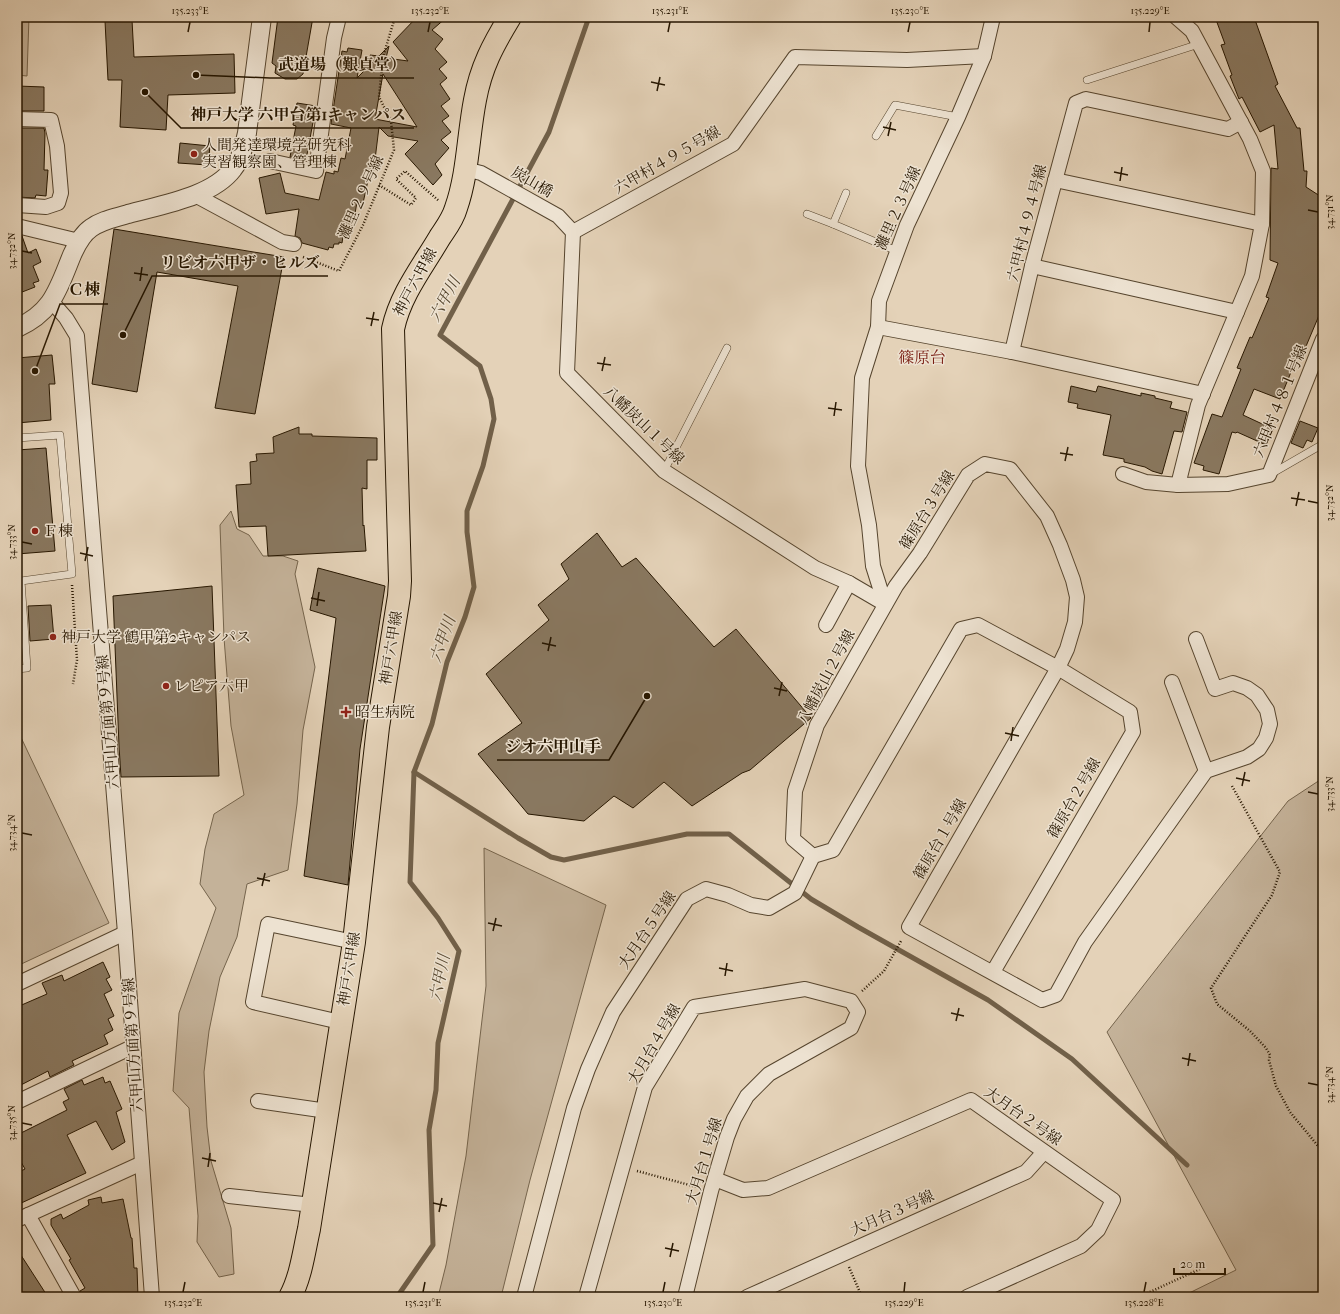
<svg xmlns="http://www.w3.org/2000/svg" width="1340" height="1314" viewBox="0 0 1340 1314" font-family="'IM FELL French Canon','Noto Serif JP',serif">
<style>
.green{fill:#c4b299;stroke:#75644c}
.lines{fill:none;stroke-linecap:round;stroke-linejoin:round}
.stream{stroke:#716049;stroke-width:5}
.building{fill:#897860;stroke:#261600;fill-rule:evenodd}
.service-casing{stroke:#56452e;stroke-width:8}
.minor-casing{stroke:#56452e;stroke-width:16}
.tertiary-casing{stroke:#56452e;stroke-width:20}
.primary-casing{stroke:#261600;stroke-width:24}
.path{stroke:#261600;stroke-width:2.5;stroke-dasharray:1 2;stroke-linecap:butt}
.service{stroke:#ede2d1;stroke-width:7}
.minor{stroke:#ede2d1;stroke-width:14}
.tertiary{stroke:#ede2d1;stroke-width:18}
.primary{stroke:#e4d2b8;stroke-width:22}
.ticks{fill:none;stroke:#261600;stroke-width:1.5}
.poi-dot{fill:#8f2418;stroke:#ede2d1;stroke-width:1.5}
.labels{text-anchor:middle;stroke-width:3;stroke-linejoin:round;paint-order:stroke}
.poi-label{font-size:15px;fill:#261600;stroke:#ede2d1;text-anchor:start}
.street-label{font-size:15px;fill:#261600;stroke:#ede2d1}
.water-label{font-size:16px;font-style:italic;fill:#584830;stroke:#ede2d1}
.neighbourhood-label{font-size:16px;fill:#7a1f14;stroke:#ede2d1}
.leader{fill:none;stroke:#261600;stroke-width:1.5}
.callout-dot{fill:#261600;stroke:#ede2d1;stroke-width:1.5}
.callout-label{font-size:16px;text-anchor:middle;font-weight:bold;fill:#261600;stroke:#ede2d1;stroke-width:3;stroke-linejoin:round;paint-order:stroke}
.neatline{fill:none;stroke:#261600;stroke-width:1.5}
.ticks-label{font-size:10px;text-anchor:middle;fill:#261600}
</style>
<rect width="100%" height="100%" fill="#e4d2b8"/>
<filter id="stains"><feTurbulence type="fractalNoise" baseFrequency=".005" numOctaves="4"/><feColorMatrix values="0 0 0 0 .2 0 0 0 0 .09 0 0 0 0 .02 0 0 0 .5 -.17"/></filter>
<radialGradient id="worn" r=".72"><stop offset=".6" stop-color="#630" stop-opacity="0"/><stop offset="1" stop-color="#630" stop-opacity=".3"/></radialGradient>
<g class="green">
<path d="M17 17H29L27 76 17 75Z"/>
<path d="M231 511 237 529 249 535 263 556H283L298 561 295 574 315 667 303 730 297 804 288 870 247 884 237 937 220 977 209 1031 204 1072 207 1127 211 1161 231 1228 234 1274 219 1277 197 1242 198 1216 189 1108 173 1091 179 1013 216 908 200 884 205 849 214 814 244 795 231 726 224 638 220 525Z"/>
<path d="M17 729 109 923 17 966Z"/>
<path d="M1323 778V1297H1181L1236 1270 1107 1032 1288 801Z"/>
<path d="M484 848 606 905 530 1180 501 1297H438L446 1265 466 1156 486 986Z"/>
</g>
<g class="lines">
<g class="stream">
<path d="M414 772 518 838 551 857 564 860 687 834H729L811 899 858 927 988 1000 1072 1059 1187 1165"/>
<path d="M397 1297 433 1245 429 1130 436 1090 438 1043 459 951 438 918 410 882 414 772 432 724 447 662 465 617 474 587 467 532V511L483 466 494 419 491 399 480 366 440 335 549 132 589 17"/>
</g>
</g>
<g class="building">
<path d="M278 17H313L303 74 297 79H285L275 73 276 66 272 63Z"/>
<path d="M417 17H447L432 30 443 39 435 49 447 62 439 69 447 78 440 84 450 99 441 106 449 116 442 121 451 132 441 140 449 148 435 164 442 175 433 185 405 154 418 141 388 136 379 127 373 176H369L363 203 357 202 352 231 344 230 342 243 339 242V244H334L333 248 329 247 328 250 302 243 300 238 295 236 299 209 266 214 259 178 280 173 285 193 319 200 326 172 334 174V171L338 172 341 158 345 159 351 128 331 124 342 51 347 52 348 48 362 50 357 78 374 61 370 55 379 56 389 46 386 58 408 61 393 42ZM383 74 417 127 375 119Z"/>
<path d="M1215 17H1254L1278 84 1275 86 1297 128H1300L1304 171H1307L1306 187 1323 198V306L1304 351H1303L1301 356 1298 355 1280 399 1254 389 1243 415 1273 429 1266 445 1237 432 1236 433 1232 432 1219 474 1203 470 1204 466 1194 463 1212 414 1222 417 1241 369 1237 368 1250 337 1252 338 1269 298 1266 297 1278 263 1270 260 1271 168 1278 169 1274 125 1260 132 1242 97 1239 99 1230 76 1232 75 1221 45 1225 44Z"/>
<path d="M132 20 134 57 234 54 235 93 168 95 166 130 120 127 122 80H108L105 21Z"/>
<path d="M17 86 44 87V111H17Z"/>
<path d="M297 103 316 106 306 160 290 157 296 126 293 125Z"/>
<path d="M17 128H44L45 133 44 170H48L46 196 36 195 35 198 17 197Z"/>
<path d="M180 143 210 146 208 165 178 163Z"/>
<path d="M114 229 284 257 255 414 215 408 238 286 157 272 137 392 92 384Z"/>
<path d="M17 235 22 236 28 253 36 249 41 262 33 266 39 281 33 283 35 287 17 294Z"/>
<path d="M52 355 55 384H49L51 420 17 423V358Z"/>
<path d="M1071 386 1096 392 1098 386 1141 396V393L1155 396V398L1172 402 1170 408 1187 412 1182 432 1174 431 1162 474 1152 471 1145 467 1124 462V459L1103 455 1111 415 1077 408 1078 404 1068 402Z"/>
<path d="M1300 421 1318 428 1312 442 1307 440 1303 448 1291 443Z"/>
<path d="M299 427V434H312V436L377 438V460H367V489L362 488 363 526 364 525 366 551 268 556 266 526 239 527 236 485 251 484 250 462 257 461 256 454 274 453 273 437Z"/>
<path d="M46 448 55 551 17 554V450Z"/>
<path d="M597 533 622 567 636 558 714 647 736 629 811 718 750 770 742 773 692 806 664 782 633 808 614 796 584 821 528 814 478 754 522 723 486 674 549 620 538 605 569 579 561 564Z"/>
<path d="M318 568 385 586 360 749 348 885 304 876 336 618 310 610Z"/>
<path d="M212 586 219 776 121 777 119 746 113 596Z"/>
<path d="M51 605 54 639 30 641 28 606Z"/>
<path d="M17 607 20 642H17Z"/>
<path d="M103 962 110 977 106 979 112 990 104 994 114 1016 108 1019 113 1030 104 1035 108 1044 72 1061 74 1065 50 1077 48 1071 17 1087V1007L47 994 42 983 62 975 64 981Z"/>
<path d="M103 1077 105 1083 110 1081 122 1109 116 1112 125 1142 112 1150 96 1121 67 1135 86 1173 17 1205V1173L25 1169 17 1155V1135L67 1110 63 1102 69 1099 64 1089 82 1080 84 1085Z"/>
<path d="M101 1197 102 1203 123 1199 131 1238H132L134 1268H137L138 1297H82L80 1291 85 1288 69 1260 71 1259 51 1225V1219L61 1214 63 1219 89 1205 88 1200Z"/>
<path d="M17 1249 48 1297H17Z"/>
</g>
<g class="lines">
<defs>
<g id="service">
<path d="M1087 80 1199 44"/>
<path d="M876 136 895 105 958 117"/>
<path d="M846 193 833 224 897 251"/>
<path d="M807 214 833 224"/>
<path d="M17 438 60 435 72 574 21 581 27 668 17 669"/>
<path d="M664 471 727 348"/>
<path d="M1271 474 1323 444"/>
</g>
<g id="minor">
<path d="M1176 17 1192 31 1250 139 1263 171 1262 224 1252 276 1198 405 1178 485"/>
<path d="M17 119 51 120 57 146 61 193 58 203 46 207 17 205"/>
<path d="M270 161 316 171 334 38 339 17"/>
<path d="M465 169 481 173 558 216 573 232"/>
<path d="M1055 180 1262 224"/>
<path d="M195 195 282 242 294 244"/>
<path d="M17 226 79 241"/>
<path d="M573 232 567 373 664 471 815 568 849 583 885 604"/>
<path d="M573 232 733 144 795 57 907 60 984 56"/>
<path d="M1032 266 1237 312"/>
<path d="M52 302 66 318 77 336 125 933 152 1297"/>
<path d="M878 327 1012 352 1203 394"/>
<path d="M1012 352 1032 266 1076 103 1086 99 1228 129 1241 122"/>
<path d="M1123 474 1146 482 1178 485 1228 484 1269 475 1323 339"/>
<path d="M885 604 873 566 869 525 858 466 862 378 878 327 879 301 907 225 958 117 984 56 993 17"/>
<path d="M826 625 849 583"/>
<path d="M1172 682 1206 771"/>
<path d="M993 972 1133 732 1130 712 1058 668 1067 649 1075 622 1077 597 1073 580 1060 545 1047 516 1010 469 985 464 968 475 920 553 896 586 817 725 795 791 793 839 813 856 833 850 961 629 978 625 1058 668 909 927 1042 1000 1056 995 1085 942 1206 771 1247 757 1259 749 1266 738 1270 724 1267 710 1257 695 1247 688 1233 683 1215 689 1196 639"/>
<path d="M17 984 125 933"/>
<path d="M340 1022 253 1002 268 924 354 942"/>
<path d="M258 1101 327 1111"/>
<path d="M17 1102 132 1047"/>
<path d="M715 1179 743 1190 768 1188 971 1100 1113 1200 1098 1230 1081 1246 967 1297"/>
<path d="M229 1196 313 1205"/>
<path d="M28 1215 74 1297"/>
<path d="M17 1220 142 1163"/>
<path d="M524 1297 574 1108 588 1069 613 1012 687 899 706 889 728 895 751 905 769 908 795 893 813 856"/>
<path d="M586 1297 645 1087 694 1007 805 989 851 1001 858 1012 851 1028 769 1074 747 1096 734 1119 727 1137 711 1191 685 1297"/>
<path d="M747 1297 1026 1172 1044 1152"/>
</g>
<path id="tertiary" d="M17 328C53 312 58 289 72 255 76 246 82 234 91 228 102 220 115 218 128 214 160 205 212 197 233 169 241 159 244 146 247 133L262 17"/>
<path id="primary" d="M290 1297C301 1277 304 1251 309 1229L354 942 378 727 399 596 400 581 393 329C400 295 423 266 440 237 446 228 453 219 456 208 468 174 468 136 475 100 481 67 493 45 510 17"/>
</defs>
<use href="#service" class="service-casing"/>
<use href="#minor" class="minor-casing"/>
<use href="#tertiary" class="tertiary-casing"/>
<use href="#primary" class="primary-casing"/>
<g class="path">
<path d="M379 185 411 205 416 198 396 179 405 171 439 201"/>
<path d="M303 257 339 271 363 225 394 150 391 121 379 97 383 57 395 17"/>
<path d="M72 585 77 660 73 684"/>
<path d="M1232 786 1280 872 1272 895 1211 988 1217 1004 1250 1031 1266 1048 1270 1055 1269 1060 1276 1086 1290 1112 1323 1152"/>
<path d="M862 991 884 971 901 941"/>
<path d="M637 1171 697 1187"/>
<path d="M849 1267 862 1297"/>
<path d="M1139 1297 1200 1269"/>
</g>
<use href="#service" class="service"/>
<use href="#minor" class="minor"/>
<use href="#tertiary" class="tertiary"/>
<use href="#primary" class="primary"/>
</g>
<path class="ticks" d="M188 32 190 22M428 32 430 22M668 32 670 22M908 32 910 22M1149 32 1150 22M651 82 665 85M657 91 660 77M883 127 896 130M888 136 891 122M1114 172 1128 175M1120 181 1122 167M1308 210 1318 212M22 251 32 253M134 273 148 275M140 281 142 267M366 318 379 320M371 326 374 312M597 363 611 365M602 371 605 357M828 408 842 410M834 416 836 402M1060 453 1073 455M1065 461 1068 447M1291 498 1305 500M1308 501 1318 503M1296 506 1299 492M22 542 32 544M80 553 93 556M85 561 88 547M311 598 325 601M317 606 319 592M542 643 556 646M548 651 551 637M774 688 787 691M779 696 782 682M1005 733 1019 736M1011 741 1013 727M1236 778 1250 781M1242 786 1245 772M1308 792 1318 794M22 833 32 835M257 878 270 881M262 886 265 873M488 923 502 926M493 931 496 918M719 968 733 971M725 976 727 963M951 1013 964 1016M956 1021 959 1008M1182 1058 1196 1061M1188 1066 1190 1053M1308 1083 1318 1085M22 1123 32 1125M202 1158 216 1161M208 1167 210 1153M433 1203 447 1206M439 1212 442 1198M665 1248 679 1251M670 1257 673 1243M183 1292 185 1282M423 1292 425 1282M663 1292 665 1282M904 1292 905 1282M1144 1292 1146 1282"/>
<g class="poi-dot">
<circle cx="194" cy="154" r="4"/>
<circle cx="35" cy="531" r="4"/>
<circle cx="53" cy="637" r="4"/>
<circle cx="166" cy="686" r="4"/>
<path d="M344 706h4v4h4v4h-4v4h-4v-4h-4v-4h4z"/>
</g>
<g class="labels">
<g class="poi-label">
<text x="202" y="150">人間発達環境学研究科<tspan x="202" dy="17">実習観察園、管理棟</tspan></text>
<text x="43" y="536">Ｆ棟</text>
<text x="61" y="642">神戸大学 鶴甲第2キャンパス</text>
<text x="174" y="691">レピア六甲</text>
<text x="355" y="717">昭生病院</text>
</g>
<g class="street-label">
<text transform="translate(667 160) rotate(-30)" y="5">六甲村４９５号線</text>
<text transform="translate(532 182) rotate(30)" y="5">炭山橋</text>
<text transform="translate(361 197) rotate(-66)" y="5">灘里２９号線</text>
<text transform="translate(898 208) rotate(-66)" y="5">灘里２３号線</text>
<text transform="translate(1027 223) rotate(-76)" y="5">六甲村４９４号線</text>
<text transform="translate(415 282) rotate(-62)" y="5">神戸六甲線</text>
<text transform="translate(1280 401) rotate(-68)" y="5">六甲村４８１号線</text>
<text transform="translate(644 425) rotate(44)" y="5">八幡炭山１号線</text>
<text transform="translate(927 510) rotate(-58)" y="5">篠原台３号線</text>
<text transform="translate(391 648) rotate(-81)" y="5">神戸六甲線</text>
<text transform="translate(826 677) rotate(-62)" y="5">八幡炭山２号線</text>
<text transform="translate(108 722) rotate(-95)" y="5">六甲山方面第９号線</text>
<text transform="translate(1074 798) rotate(-60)" y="5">篠原台２号線</text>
<text transform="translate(940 839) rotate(-60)" y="5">篠原台１号線</text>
<text transform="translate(647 930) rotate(-56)" y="5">大月台５号線</text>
<text transform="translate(349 969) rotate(-81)" y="5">神戸六甲線</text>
<text transform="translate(654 1044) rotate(-60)" y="5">大月台４号線</text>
<text transform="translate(133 1045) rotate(-94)" y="5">六甲山方面第９号線</text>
<text transform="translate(1023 1116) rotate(35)" y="5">大月台２号線</text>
<text transform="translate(704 1161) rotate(-73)" y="5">大月台１号線</text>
<text transform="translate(892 1213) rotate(-24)" y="5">大月台３号線</text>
</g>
<g class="water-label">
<text transform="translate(444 299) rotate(-62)" y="6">六甲川</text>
<text transform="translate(442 639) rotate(-71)" y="6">六甲川</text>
<text transform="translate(439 978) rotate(-79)" y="6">六甲川</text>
</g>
<g class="neighbourhood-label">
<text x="922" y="363">篠原台</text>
</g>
</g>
<path class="leader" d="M196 75L270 78H414M145 92L181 128H414M123 335L152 276H328M35 371L60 304H108M647 696L609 760H497"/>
<g class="callout-dot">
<circle cx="196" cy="75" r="4"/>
<circle cx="145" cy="92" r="4"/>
<circle cx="123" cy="335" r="4"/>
<circle cx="35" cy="371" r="4"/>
<circle cx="647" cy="696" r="4"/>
</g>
<g class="callout-label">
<text x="342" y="70">武道場（艱貞堂）</text>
<text x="298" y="120">神戸大学 六甲台第1キャンパス</text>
<text x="240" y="268">リビオ六甲ザ・ヒルズ</text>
<text x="84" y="295">Ｃ棟</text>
<text x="553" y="752">ジオ六甲山手</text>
</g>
<rect width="1340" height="1314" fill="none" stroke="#e4d2b8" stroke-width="44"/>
<path d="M1174 1268v6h51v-6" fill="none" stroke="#261600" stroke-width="2"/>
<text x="1180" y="1268" font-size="12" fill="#261600" stroke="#ede2d1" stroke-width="3" paint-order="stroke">20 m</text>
<rect x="22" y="22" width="1296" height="1270" class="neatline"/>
<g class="ticks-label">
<text x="190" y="14">135.233°E</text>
<text x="430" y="14">135.232°E</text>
<text x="670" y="14">135.231°E</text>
<text x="910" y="14">135.230°E</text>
<text x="1150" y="14">135.229°E</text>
<text transform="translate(1329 212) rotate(-90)" y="4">34.731°N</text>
<text transform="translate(11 251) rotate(-90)" y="4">34.732°N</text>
<text transform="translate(1329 503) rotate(-90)" y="4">34.732°N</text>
<text transform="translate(11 542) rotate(-90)" y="4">34.733°N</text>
<text transform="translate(1329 794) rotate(-90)" y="4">34.733°N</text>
<text transform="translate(11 833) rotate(-90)" y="4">34.734°N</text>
<text transform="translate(1329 1085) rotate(-90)" y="4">34.734°N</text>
<text transform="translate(11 1123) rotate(-90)" y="4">34.735°N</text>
<text x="183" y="1306">135.232°E</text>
<text x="423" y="1306">135.231°E</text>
<text x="663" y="1306">135.230°E</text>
<text x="904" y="1306">135.229°E</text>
<text x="1144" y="1306">135.228°E</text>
</g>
<rect width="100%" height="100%" filter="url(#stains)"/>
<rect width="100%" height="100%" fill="url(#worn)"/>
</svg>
